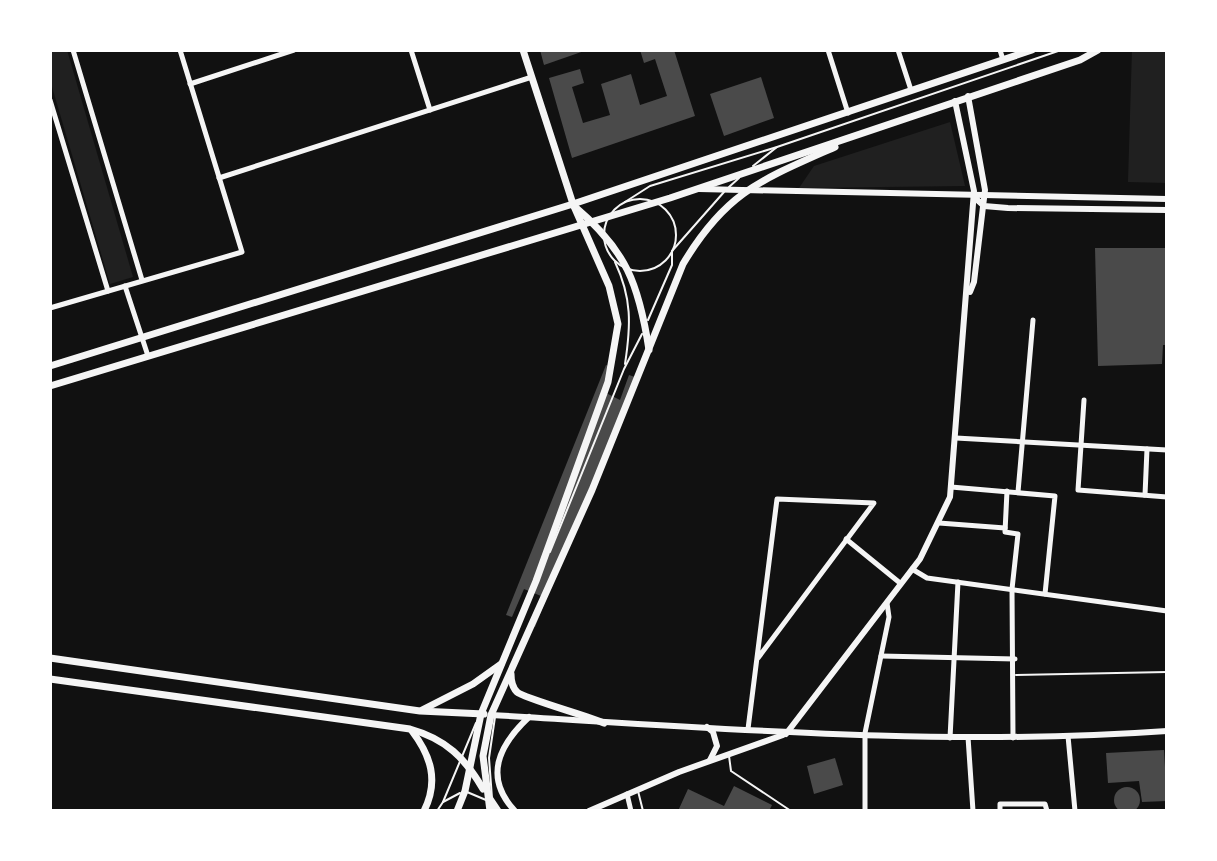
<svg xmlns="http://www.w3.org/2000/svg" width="1217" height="861" viewBox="0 0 1217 861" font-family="Inter,sans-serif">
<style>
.green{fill:#202020}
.building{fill:#4a4a4a}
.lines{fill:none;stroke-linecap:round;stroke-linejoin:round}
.service{stroke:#f5f5f5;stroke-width:2}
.minor{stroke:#f5f5f5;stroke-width:5}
.tertiary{stroke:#f5f5f5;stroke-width:6}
.secondary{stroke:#f5f5f5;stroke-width:7}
.primary{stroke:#f5f5f5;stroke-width:7}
</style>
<rect width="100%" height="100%" fill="#111"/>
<g class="green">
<path d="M50 50H67L133 277 110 284 50 80Z"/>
<path d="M1132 50H1167V183L1128 182Z"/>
<path d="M950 122 965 186 799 188 814 166Z"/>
</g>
<g class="building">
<path d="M540 50H587L544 65Z"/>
<path d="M640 50H674L695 116 572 158 549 78 580 69 584 83 572 87 583 123 610 115 601 84 631 74 640 105 667 96 655 59 644 63Z"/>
<path d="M761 77 774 118 724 136 710 94Z"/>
<path d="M1095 248H1166L1167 345H1163L1162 364 1098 366Z"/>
<path d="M606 365 611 367 602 391 620 400 629 375 635 377 535 627 530 625 541 596 524 589 512 617 506 615Z"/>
<path d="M1164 750 1167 801 1142 802 1139 781 1108 783 1106 753Z"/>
<path d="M835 758 843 785 814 794 807 766Z"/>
<path d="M734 786 772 805 769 811H678L688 789 724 806Z"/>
<circle cx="1127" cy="800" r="13"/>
</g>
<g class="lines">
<g class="service">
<path d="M753 166 777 147"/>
<path d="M729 187 739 178"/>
<circle cx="640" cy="235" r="36"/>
<path d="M625 202 650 186 777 147 1061 50"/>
<path d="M615 262C632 298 631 325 625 364"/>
<path d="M648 320 672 265V251L724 192"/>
<path d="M550 552 624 369 642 334"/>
<path d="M1016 675 1167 672"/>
<path d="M729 756 731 771 791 811"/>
<path d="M638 791 643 811"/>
<path d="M467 792 486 800"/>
<path d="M492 798 489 758 495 717"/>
<path d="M443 802 476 723"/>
<path d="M437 811 443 802 460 793"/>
</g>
<g class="minor">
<path d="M73 50 142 280"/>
<path d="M411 50 430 110"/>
<path d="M828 50 848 113"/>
<path d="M898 50 911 90"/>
<path d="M1000 50 1003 60"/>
<path d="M190 84 294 50"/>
<path d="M50 100 108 291"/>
<path d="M219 178 532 77"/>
<path d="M125 286 148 356"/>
<path d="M50 308 242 252 180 50"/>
<path d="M1084 400 1078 490 1167 497"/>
<path d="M956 438 1167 450"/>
<path d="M951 487 1055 496 1045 594"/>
<path d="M1007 491 1005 532 1018 534 1012 589 1013 738"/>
<path d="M1018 492 1033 320"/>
<path d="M1145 495 1147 449"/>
<path d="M939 523 1005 528"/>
<path d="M846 539 900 583"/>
<path d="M912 569 927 578 1167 611"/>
<path d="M881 656 1015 659"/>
<path d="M748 729 777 499 874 503 758 658"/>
<path d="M1068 736 1075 811"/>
<path d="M968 737 973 811"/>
<path d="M950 738 958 582"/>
<path d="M627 794 631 811"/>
<path d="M865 811V733L889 617 887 603"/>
<path d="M1000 811V804H1045L1047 811"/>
</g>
<g class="tertiary">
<path d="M968 96 985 190 974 282 970 292"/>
<path d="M699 189 1167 199"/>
<path d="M974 197 984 206 1008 208 1167 210"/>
<path d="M491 715C716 728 942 747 1167 731"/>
<path d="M707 727 713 732 717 746 710 760"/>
<path d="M786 734 920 559 950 497 974 191 955 101"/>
<path d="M515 811C483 777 499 745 529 717"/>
<path d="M589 811 679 772 783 735"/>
</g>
<path class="secondary" d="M523 50 573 204"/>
<g class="primary">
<path d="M574 206C626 250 639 284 649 350"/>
<path d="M50 366 573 204 1032 50"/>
<path d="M50 386 670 198 1080 60 1098 50"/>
<path d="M50 658 420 711 484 714"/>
<path d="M511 674C511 681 512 687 517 692 523 698 588 716 604 723"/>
<path d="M50 679 410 729C446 739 465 758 483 789"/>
<path d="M422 710 473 684 501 664"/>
<path d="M412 731C431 756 439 781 424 811"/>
<path d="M490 799 498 811"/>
<path d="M457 811 465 791 481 714 536 581 608 382 618 324 609 286 573 204"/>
<path d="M490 811 483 756 491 715 592 490 683 264C726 192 761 180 835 147"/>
</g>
</g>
<rect width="1217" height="861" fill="none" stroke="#ffffff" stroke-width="104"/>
</svg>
